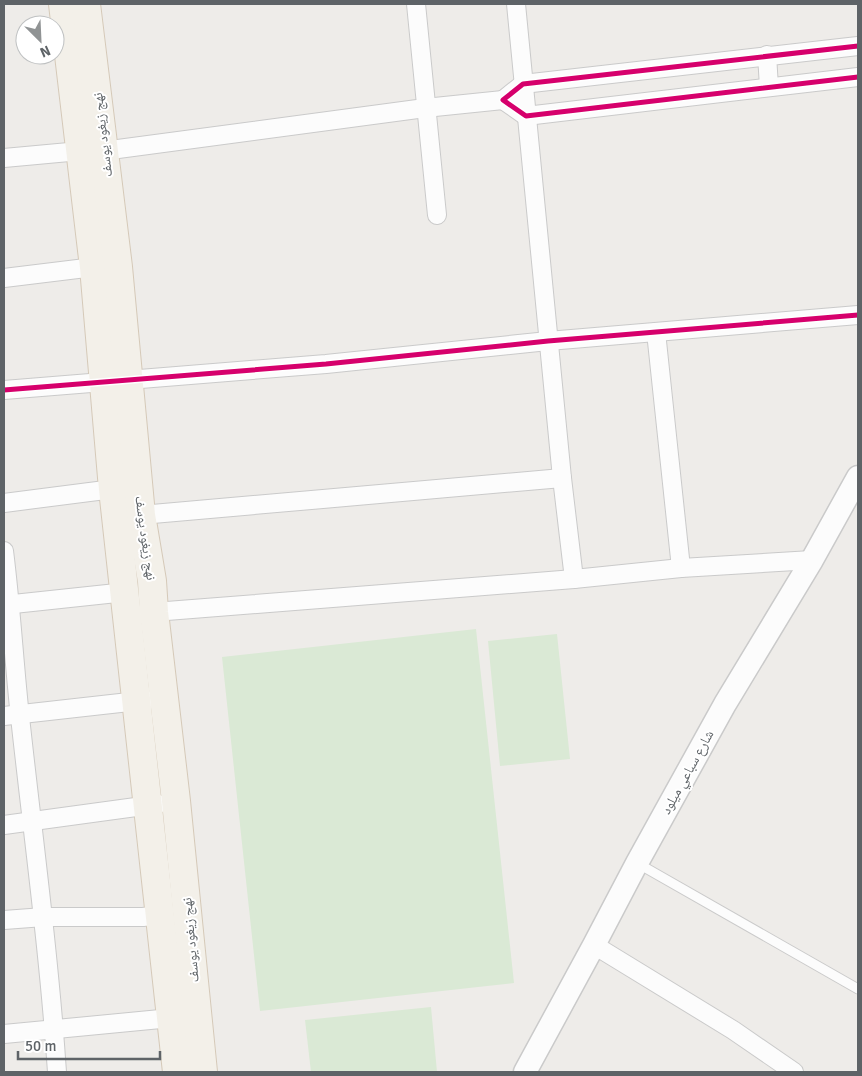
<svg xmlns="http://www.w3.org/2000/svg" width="862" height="1076" viewBox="0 0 862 1076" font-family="Signika,'Noto Naskh Arabic',sans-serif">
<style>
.green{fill:#dae9d5}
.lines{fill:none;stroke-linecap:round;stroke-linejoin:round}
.service-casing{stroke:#cacaca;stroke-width:11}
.minor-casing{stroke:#cacaca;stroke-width:20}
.tertiary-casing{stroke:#cacaca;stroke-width:25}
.primary-casing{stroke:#d5c9b8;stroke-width:30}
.service{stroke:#fcfcfc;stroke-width:9}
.minor{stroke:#fcfcfc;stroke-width:18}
.tertiary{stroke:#fcfcfc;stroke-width:22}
.primary{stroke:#f3f0e9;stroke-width:28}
.cycleway-casing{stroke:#fff;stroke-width:8}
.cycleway{stroke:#d6006c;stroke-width:5}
.labels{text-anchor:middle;stroke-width:4;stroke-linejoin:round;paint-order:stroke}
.street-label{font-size:14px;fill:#5e6367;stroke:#fff}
</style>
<rect width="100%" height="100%" fill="#eeece9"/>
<g class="green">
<path d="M476 629 514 983 260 1011 222 657Z"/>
<path d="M557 634 570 759 500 766 488 641Z"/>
<path d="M431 1007 437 1072H311L305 1020Z"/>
</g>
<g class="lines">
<defs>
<path id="service" d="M637 863 858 989"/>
<g id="minor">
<path d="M416 4 437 215"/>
<path d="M516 4 562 478 574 579"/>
<path d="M858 46 523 84 503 100 526 116 858 77"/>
<path d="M767 55 769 87"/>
<path d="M4 158 80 151H103L425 108 503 100"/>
<path d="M4 278 94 267"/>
<path d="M656 332 681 568"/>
<path d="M4 390 326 364 548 341 858 315"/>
<path d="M4 503 113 489"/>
<path d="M141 515 562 478"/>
<path d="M4 551C11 606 14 662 20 717 33 836 49 953 57 1072"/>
<path d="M4 605 126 592"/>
<path d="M144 614 154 612 574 579 681 568 812 560"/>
<path d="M4 716 147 700"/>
<path d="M4 825 158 804"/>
<path d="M4 920 44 917H143L159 915"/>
<path d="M594 945 733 1030 794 1072"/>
<path d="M4 1034 171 1018"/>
</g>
<path id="tertiary" d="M525 1072 594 945 637 863 725 704 812 560 858 477"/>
<g id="primary">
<path d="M63 4 94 267 113 489 177 1072"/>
<path d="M86 4 118 267 141 515 152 581 154 612 176 801 203 1072"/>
</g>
</defs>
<use href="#service" class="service-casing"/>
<use href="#minor" class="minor-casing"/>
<use href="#tertiary" class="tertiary-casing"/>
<use href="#primary" class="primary-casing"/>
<use href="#service" class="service"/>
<use href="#minor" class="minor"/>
<use href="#tertiary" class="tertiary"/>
<use href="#primary" class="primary"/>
<defs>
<g id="cycleway">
<path d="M858 46 523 84 503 100 526 116 858 77"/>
<path d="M4 390 326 364 548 341 858 315"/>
</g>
</defs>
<use href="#cycleway" class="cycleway-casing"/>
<use href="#cycleway" class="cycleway"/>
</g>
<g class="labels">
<g class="street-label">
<text transform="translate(102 135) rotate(-97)" y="5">نهج زيغود يوسف</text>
<text transform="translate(146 538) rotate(82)" y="5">نهج زيغود يوسف</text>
<text transform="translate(687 772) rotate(-61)" y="5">شارع سباعي ميلود</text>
<text transform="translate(190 940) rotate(-95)" y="5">نهج زيغود يوسف</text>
</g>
</g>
<rect width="862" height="1076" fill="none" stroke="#5e6367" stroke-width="10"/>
<g transform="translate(40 40) rotate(156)"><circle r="24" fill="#ffffff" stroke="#bfc1c2"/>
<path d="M0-4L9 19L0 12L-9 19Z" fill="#909394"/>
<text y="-8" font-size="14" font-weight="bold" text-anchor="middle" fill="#5e6367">N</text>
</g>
<path d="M18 1051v8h142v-8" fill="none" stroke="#5e6367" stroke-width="2.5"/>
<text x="25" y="1051" font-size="15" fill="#5e6367" stroke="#ffffff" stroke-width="4" paint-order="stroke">50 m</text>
</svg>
